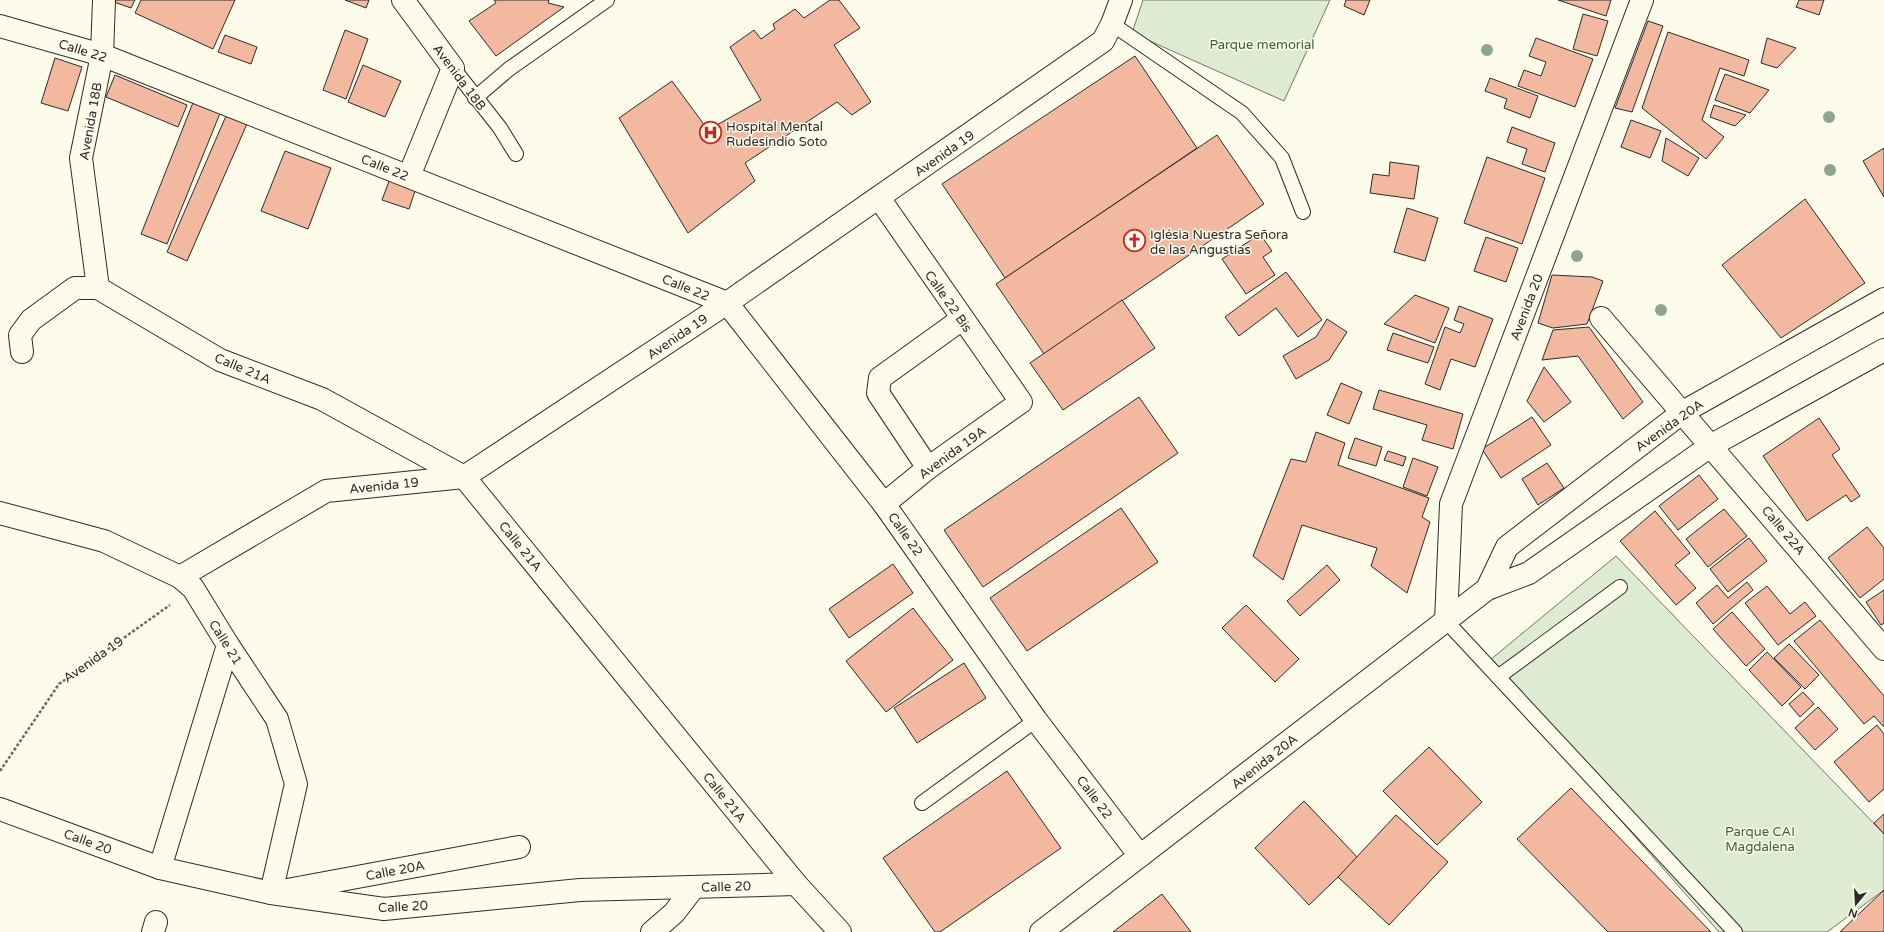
<svg xmlns="http://www.w3.org/2000/svg" width="1884" height="932" viewBox="0 0 1884 932" font-family="'Varela Round',sans-serif">
<style>
.green{fill:#deebd1;stroke:#74746e}
.building{fill:#f2b8a0;stroke:#2b2b2b}
.lines{fill:none;stroke-linecap:round;stroke-linejoin:round}
.service-casing{stroke:#2b2b2b;stroke-width:16}
.minor-casing{stroke:#2b2b2b;stroke-width:24}
.secondary-casing{stroke:#2b2b2b;stroke-width:24}
.path{stroke:#6a6964;stroke-width:2.5;stroke-dasharray:3 2;stroke-linecap:butt}
.service{stroke:#fdfbea;stroke-width:14}
.minor{stroke:#fdfbea;stroke-width:22}
.secondary{stroke:#fdfbea;stroke-width:22}
.tree{fill:#8ea78a}
.labels{text-anchor:middle;stroke-width:3;stroke-linejoin:round;paint-order:stroke}
.park-label{font-size:13px;fill:#34623c;stroke:#fdfbea}
.street-label{font-size:13px;fill:#2b2b2b;stroke:#fdfbea}
.poi-label{font-size:13px;fill:#2b2b2b;stroke:#fdfbea;text-anchor:start}
</style>
<rect width="100%" height="100%" fill="#fdfbea"/>
<g class="green">
<path d="M1143 0H1330L1284 101 1132 33Z"/>
<path d="M1616 556 1884 834V890L1827 932H1719L1484 665Z"/>
</g>
<g class="building">
<path d="M115 0H135L131 8 114 2Z"/>
<path d="M141 0H235L213 49 135 13Z"/>
<path d="M345 0H369L366 8Z"/>
<path d="M494 0H549L548 3 564 7 496 56 469 21 496 3Z"/>
<path d="M830 0H839L860 28 834 45 871 102 852 115 837 102 745 163 755 181 688 233 619 118 672 81 708 130 761 100 730 47 754 30 761 39 775 29 773 24 795 9 804 18Z"/>
<path d="M1346 0H1370L1364 15 1344 6Z"/>
<path d="M1558 0H1611L1606 16Z"/>
<path d="M1799 0H1824L1819 15 1796 7Z"/>
<path d="M1583 14 1608 21 1597 56 1573 49Z"/>
<path d="M1648 21 1663 26 1632 112 1615 108Z"/>
<path d="M345 30 368 39 346 99 323 90Z"/>
<path d="M1668 32 1749 60 1744 76 1720 68 1702 120 1724 137 1706 159 1642 108Z"/>
<path d="M225 35 257 47 251 64 218 52Z"/>
<path d="M1536 38 1593 59 1575 107 1518 86 1524 70 1541 76 1546 62 1529 56Z"/>
<path d="M1767 38 1796 48 1777 68 1761 63Z"/>
<path d="M1135 56 1197 148 1005 278 942 184Z"/>
<path d="M55 58 82 67 68 111 41 103Z"/>
<path d="M363 65 401 81 385 117 348 102Z"/>
<path d="M1725 74 1769 90 1750 113 1715 100Z"/>
<path d="M115 75 187 105 178 127 106 97Z"/>
<path d="M1490 78 1538 96 1530 118 1504 108 1507 99 1485 91Z"/>
<path d="M198 90 225 101 167 244 141 234Z"/>
<path d="M1714 105 1746 115 1735 126 1710 117Z"/>
<path d="M229 109 250 117 187 261 167 252Z"/>
<path d="M1631 120 1661 131 1650 158 1621 147Z"/>
<path d="M1512 127 1555 143 1545 172 1522 164 1527 149 1507 142Z"/>
<path d="M1217 135 1264 204 1044 354 996 284Z"/>
<path d="M1666 138 1699 158 1688 176 1662 161Z"/>
<path d="M1884 148V197L1863 161Z"/>
<path d="M285 151 331 168 308 229 261 211Z"/>
<path d="M1487 157 1545 178 1522 244 1464 223Z"/>
<path d="M1390 162 1419 166 1414 199 1370 193 1373 174 1389 176Z"/>
<path d="M392 173 418 182 409 209 382 200Z"/>
<path d="M1805 199 1865 283 1781 338 1722 265Z"/>
<path d="M1407 208 1438 218 1425 261 1394 252Z"/>
<path d="M1260 234 1272 251 1263 257 1275 275 1246 294 1222 259Z"/>
<path d="M1486 237 1518 248 1506 282 1474 271Z"/>
<path d="M1286 272 1322 320 1298 337 1276 308 1239 336 1225 317Z"/>
<path d="M1552 275 1592 277 1603 281 1587 324 1553 328 1538 323Z"/>
<path d="M1415 295 1449 308 1435 343 1384 324Z"/>
<path d="M1122 300 1155 348 1063 410 1030 363Z"/>
<path d="M1459 306 1493 319 1475 367 1451 359 1440 390 1425 384 1445 327 1460 333 1464 324 1454 320Z"/>
<path d="M1327 319 1347 332 1329 360 1296 379 1283 356 1316 337Z"/>
<path d="M1589 327 1643 402 1623 419 1578 356 1542 360 1553 330Z"/>
<path d="M1393 333 1434 347 1428 363 1387 350Z"/>
<path d="M1544 367 1571 402 1544 422 1527 401Z"/>
<path d="M1341 383 1362 392 1349 424 1327 415Z"/>
<path d="M1379 390 1463 414 1453 449 1422 440 1427 425 1373 409Z"/>
<path d="M1139 397 1178 453 983 587 944 530Z"/>
<path d="M1532 417 1551 445 1501 478 1482 449Z"/>
<path d="M1819 418 1840 449 1832 455 1860 496 1851 502 1846 495 1807 521 1763 456Z"/>
<path d="M1316 432 1345 443 1338 465 1429 498 1422 517 1430 522 1407 593 1371 566 1377 548 1302 525 1283 580 1253 556 1291 459 1306 462Z"/>
<path d="M1355 438 1382 447 1376 466 1348 458Z"/>
<path d="M1388 451 1406 457 1403 466 1384 460Z"/>
<path d="M1413 458 1438 467 1427 496 1403 487Z"/>
<path d="M1547 463 1564 488 1538 505 1522 479Z"/>
<path d="M1699 475 1718 499 1678 530 1659 506Z"/>
<path d="M1121 508 1158 562 1027 651 990 598Z"/>
<path d="M1724 509 1747 536 1708 567 1686 539Z"/>
<path d="M1655 511 1690 553 1675 565 1696 588 1676 605 1620 541Z"/>
<path d="M1867 527 1884 548V579L1860 598 1828 558Z"/>
<path d="M1749 538 1767 561 1728 592 1710 569Z"/>
<path d="M893 564 913 593 849 638 829 609Z"/>
<path d="M1327 565 1340 580 1300 616 1287 601Z"/>
<path d="M1747 582 1753 590 1713 624 1696 603 1717 585 1728 598Z"/>
<path d="M1767 586 1790 614 1805 602 1816 616 1778 645 1745 603Z"/>
<path d="M1884 590V623L1881 625 1866 602Z"/>
<path d="M1246 605 1299 659 1275 682 1222 628Z"/>
<path d="M913 608 953 660 886 712 846 661Z"/>
<path d="M1732 612 1765 649 1746 666 1713 629Z"/>
<path d="M1820 620 1884 696V727L1874 716 1864 724 1794 641Z"/>
<path d="M1789 644 1819 675 1805 689 1774 658Z"/>
<path d="M1767 652 1801 687 1782 706 1749 670Z"/>
<path d="M964 663 986 698 917 743 894 708Z"/>
<path d="M1803 692 1814 704 1800 717 1789 704Z"/>
<path d="M1818 707 1838 729 1815 750 1795 728Z"/>
<path d="M1877 725 1884 734V789L1869 802 1834 762Z"/>
<path d="M1429 747 1482 802 1437 845 1383 791Z"/>
<path d="M1007 771 1061 848 940 932H935L883 858Z"/>
<path d="M1571 788 1711 932H1608L1517 839Z"/>
<path d="M1304 801 1358 858 1309 905 1255 848Z"/>
<path d="M1884 814V834L1874 823Z"/>
<path d="M1396 815 1448 862 1389 925 1338 877Z"/>
<path d="M1884 890V932H1840Z"/>
<path d="M1162 894 1191 932H1113Z"/>
</g>
<g class="lines">
<defs>
<g id="service">
<path d="M1112 24 1242 113 1282 158 1303 212"/>
<path d="M453 68 500 128 516 154"/>
<path d="M475 98 509 69 607 0"/>
<path d="M1446 621 1735 932"/>
<path d="M1498 677 1620 587"/>
<path d="M922 803 1036 720"/>
</g>
<g id="minor">
<path d="M403 0 453 68 409 176"/>
<path d="M0 26 102 55 727 303 884 504 1036 720 1140 856"/>
<path d="M879 198 1021 402 928 468 884 504"/>
<path d="M98 288 81 158 102 55 104 0"/>
<path d="M1601 318 1884 649"/>
<path d="M22 352 20 335 31 320 75 288H98L220 360 322 399 464 477 796 884 840 932"/>
<path d="M928 468 878 393 880 378 962 319"/>
<path d="M0 513 104 541 180 577 193 588 228 645 277 719 296 784 271 893 519 847"/>
<path d="M180 577 326 491 464 477 727 303 1103 41 1112 24 1121 0"/>
<path d="M1446 621 1451 504 1642 0"/>
<path d="M0 809 160 868 271 893 384 909 580 890 796 884"/>
<path d="M160 868 228 645"/>
<path d="M153 932 156 922"/>
<path d="M652 932 674 913 694 887"/>
</g>
<g id="secondary">
<path d="M1487 589 1507 547 1683 412 1884 299"/>
<path d="M1041 932 1487 589 1529 573 1712 445 1884 350"/>
</g>
</defs>
<use href="#service" class="service-casing"/>
<use href="#minor" class="minor-casing"/>
<use href="#secondary" class="secondary-casing"/>
<path class="path" d="M0 771 59 684 170 605"/>
<use href="#service" class="service"/>
<use href="#minor" class="minor"/>
<use href="#secondary" class="secondary"/>
</g>
<g class="tree">
<circle cx="1487" cy="50" r="6"/>
<circle cx="1829" cy="117" r="6"/>
<circle cx="1830" cy="170" r="6"/>
<circle cx="1577" cy="256" r="6"/>
<circle cx="1661" cy="310" r="6"/>
</g>
<defs>
<symbol id="hospital-ring" viewBox="-11 -11 22 22"><circle r="9.5" fill="#fdfbea" stroke="#c62828" stroke-width="1.5"/><path d="M-5-5h3v3.5h4V-5h3V5h-3V1.5h-4V5h-3Z" fill="#c62828"/></symbol>
<symbol id="church-ring" viewBox="-11 -11 22 22"><circle r="9.5" fill="#fdfbea" stroke="#c62828" stroke-width="1.5"/><path d="M-1.2-6h2.4v3.5h3.3v2.4h-3.3V6h-2.4V-.1h-3.3v-2.4h3.3Z" fill="#c62828"/></symbol>
</defs>
<g fill-rule="evenodd">
<use href="#hospital-ring" x="698" y="120" width="25" height="25"/>
<use href="#church-ring" x="1122" y="228" width="25" height="25"/>
</g>
<g class="labels">
<g class="park-label">
<text x="1262" y="49">Parque memorial</text>
<text x="1760" y="836">Parque CAI<tspan x="1760" dy="15">Magdalena</tspan></text>
</g>
<g class="street-label">
<text transform="translate(83 50) rotate(17)" y="5">Calle 22</text>
<text transform="translate(460 77) rotate(53)" y="5">Avenida 18B</text>
<text transform="translate(90 121) rotate(-80)" y="5">Avenida 18B</text>
<text transform="translate(944 153) rotate(-35)" y="5">Avenida 19</text>
<text transform="translate(385 167) rotate(22)" y="5">Calle 22</text>
<text transform="translate(686 287) rotate(22)" y="5">Calle 22</text>
<text transform="translate(949 301) rotate(55)" y="5">Calle 22 Bis</text>
<text transform="translate(1526 307) rotate(-69)" y="5">Avenida 20</text>
<text transform="translate(677 336) rotate(-34)" y="5">Avenida 19</text>
<text transform="translate(243 368) rotate(23)" y="5">Calle 21A</text>
<text transform="translate(1669 425) rotate(-35)" y="5">Avenida 20A</text>
<text transform="translate(952 452) rotate(-36)" y="5">Avenida 19A</text>
<text transform="translate(384 485) rotate(-6)" y="5">Avenida 19</text>
<text transform="translate(1784 530) rotate(50)" y="5">Calle 22A</text>
<text transform="translate(906 534) rotate(55)" y="5">Calle 22</text>
<text transform="translate(521 546) rotate(51)" y="5">Calle 21A</text>
<text transform="translate(226 642) rotate(58)" y="5">Calle 21</text>
<text transform="translate(93 659) rotate(-35)" y="5">Avenida 19</text>
<text transform="translate(1264 761) rotate(-38)" y="5">Avenida 20A</text>
<text transform="translate(725 797) rotate(51)" y="5">Calle 21A</text>
<text transform="translate(1095 797) rotate(53)" y="5">Calle 22</text>
<text transform="translate(88 841) rotate(20)" y="5">Calle 20</text>
<text transform="translate(395 870) rotate(-11)" y="5">Calle 20A</text>
<text transform="translate(726 886) rotate(-2)" y="5">Calle 20</text>
<text transform="translate(403 906) rotate(-3)" y="5">Calle 20</text>
</g>
<g class="poi-label">
<text x="726" y="131">Hospital Mental<tspan x="726" dy="15">Rudesindio Soto</tspan></text>
<text x="1150" y="239">Iglésia Nuestra Señora<tspan x="1150" dy="15">de las Angustias</tspan></text>
</g>
</g>
<g transform="translate(1856 904) rotate(198)" stroke="#fdfbea" stroke-width="3" paint-order="stroke">
<path d="M0-3L7 15L0 10L-7 15Z" fill="#2b2b2b"/>
<text y="-6" font-size="11" font-weight="bold" text-anchor="middle" fill="#2b2b2b">N</text>
</g>
</svg>
